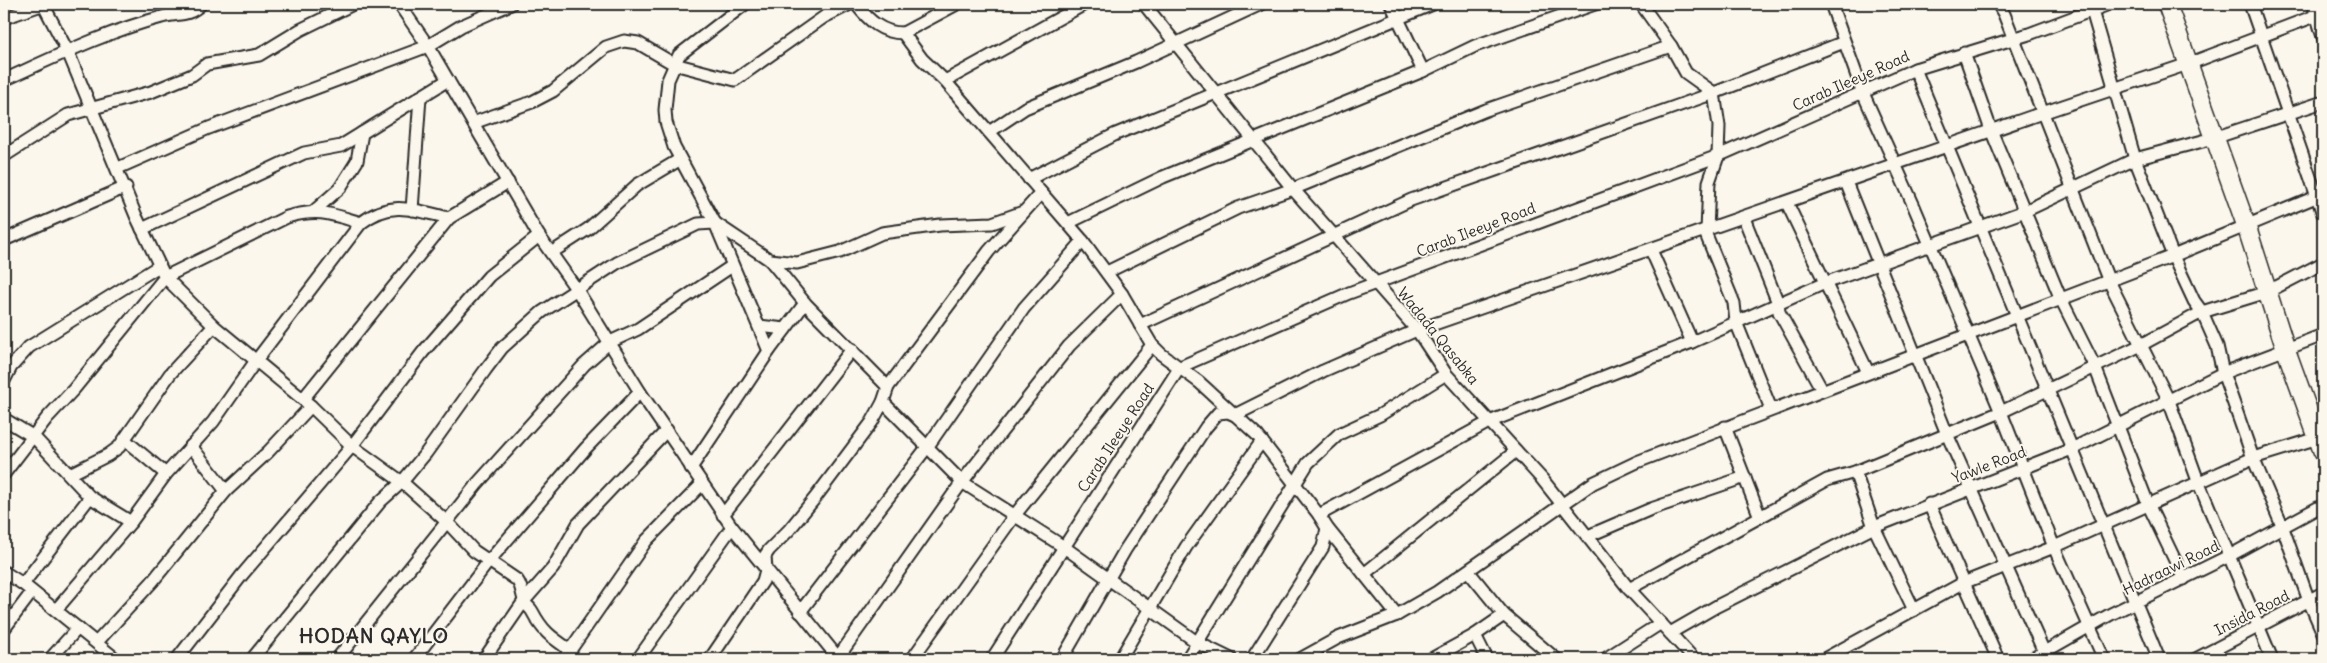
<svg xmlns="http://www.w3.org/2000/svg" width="2327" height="663" viewBox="0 0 2327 663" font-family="Delius,sans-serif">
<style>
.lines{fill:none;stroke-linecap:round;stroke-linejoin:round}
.minor-casing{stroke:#2b2b2b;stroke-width:15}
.highway-casing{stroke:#2b2b2b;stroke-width:21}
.minor{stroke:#fbf7ec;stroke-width:11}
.highway{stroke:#fbf7ec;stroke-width:18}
.labels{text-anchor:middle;stroke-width:4;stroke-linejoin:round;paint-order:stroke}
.street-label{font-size:15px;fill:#2b2b2b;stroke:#fbf7ec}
.district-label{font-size:20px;font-weight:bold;letter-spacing:1px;fill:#2b2b2b;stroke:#fbf7ec}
</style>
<rect width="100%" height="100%" fill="#fbf7ec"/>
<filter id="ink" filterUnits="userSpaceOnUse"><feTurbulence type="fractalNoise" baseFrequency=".02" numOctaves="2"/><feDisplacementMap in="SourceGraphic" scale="10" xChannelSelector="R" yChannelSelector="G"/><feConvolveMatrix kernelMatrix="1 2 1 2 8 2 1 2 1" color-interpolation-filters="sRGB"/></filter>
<g filter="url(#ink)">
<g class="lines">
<defs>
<g id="minor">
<path d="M43 4 68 52 136 216 165 277 214 326 311 406 352 446 402 482 447 522 474 551 517 580C523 588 521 594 525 602 526 606 530 607 532 611 543 632 551 637 570 650L573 659"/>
<path d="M399 4 428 46 539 236 577 290 640 392 732 527 839 659"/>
<path d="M745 4 679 55 668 80 665 110 666 122 674 147 715 223 769 351"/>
<path d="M856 4C869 21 882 33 903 33"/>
<path d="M957 4 903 33 922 59 945 81 1083 241 1122 294 1152 345 1161 354 1199 382 1257 435 1319 515 1327 528 1397 615"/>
<path d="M1144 4 1293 189 1417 330 1446 374 1542 479 1629 589 1694 659"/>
<path d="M1391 4 1423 71"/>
<path d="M1641 4 1671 46 1686 73 1714 93 1719 126 1718 156 1709 182 1707 231"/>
<path d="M1831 4 1863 93 1913 204 2001 412 2054 547 2104 659"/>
<path d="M1998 4 2004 14 2108 279 2169 401 2198 481 2272 659"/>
<path d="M2090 4 2135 159 2173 256 2194 301 2202 312 2217 346 2223 373 2253 458 2283 528 2309 601 2323 633"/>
<path d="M2250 4 2323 214"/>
<path d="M2313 4 2323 37"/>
<path d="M4 18 44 4"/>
<path d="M1964 53 1991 130 2060 297 2095 367 2148 504 2184 579"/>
<path d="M1915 69 2159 659"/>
<path d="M4 80C55 57 108 31 162 17 177 12 187 18 201 4"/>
<path d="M945 81 1085 4"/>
<path d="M473 123 532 102 553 91 606 47 624 41 638 43 674 64 735 80 824 17 850 4"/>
<path d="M989 132 1025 108 1136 62 1261 4"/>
<path d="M4 156 68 115 151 92 192 75 207 64 259 55 300 30 353 4"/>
<path d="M118 168 209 128 428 46 461 26 511 4"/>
<path d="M1029 179 1116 134 1433 4"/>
<path d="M1846 182 1947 434 2044 652"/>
<path d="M1787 203 1868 372"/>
<path d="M412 210 420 97"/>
<path d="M313 212 340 188 357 161 362 133"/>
<path d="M1744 218 1778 303 1779 312 1822 390"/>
<path d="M1068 223 1163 177 1423 71 1475 46 1595 4"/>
<path d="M142 229 304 153 341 146 448 80"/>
<path d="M1705 232 1734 303 1736 322 1771 409"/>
<path d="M4 240 126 187"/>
<path d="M1651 250 1692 342"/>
<path d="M551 253 588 229 637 185 679 160"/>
<path d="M770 260 805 303 888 387"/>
<path d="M1107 272 1238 208 1293 189 1486 110 1671 46"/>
<path d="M1140 325 1411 200 1714 93 1844 42"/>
<path d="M759 326 785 329"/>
<path d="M4 381 11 367 29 347 159 266"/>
<path d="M303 399 449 218 508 182"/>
<path d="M883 402 962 482 1064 547 1198 643 1231 659"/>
<path d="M4 419 34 437 90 497 131 522"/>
<path d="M1725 427 1760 517"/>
<path d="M125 440 166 474"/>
<path d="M191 446 226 491"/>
<path d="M691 468 769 351 805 303"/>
<path d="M1855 472 1874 527 1914 610"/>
<path d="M4 474 47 418 74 389 165 277 287 217C319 208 331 214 361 223"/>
<path d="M70 474 108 455 119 447 170 374 214 326"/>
<path d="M1929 504 1998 659"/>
<path d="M723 515 852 349"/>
<path d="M1319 515 1489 422 1692 342 1825 283 2025 211 2135 159 2214 138 2323 102"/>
<path d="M1588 536 1651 509 1745 477"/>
<path d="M4 572 23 584 116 659"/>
<path d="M1469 572 1504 615 1556 659"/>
<path d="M1364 574 1516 451"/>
<path d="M23 584 90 497"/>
<path d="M1629 589 1827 480 1855 472 2001 412 2141 345 2202 312 2267 292 2323 263"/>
<path d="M56 610 131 522 166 474 213 422 255 362 361 223C391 199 415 210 449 218"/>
<path d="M800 612 928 446 1024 308 1083 241"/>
<path d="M4 629 32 592"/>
<path d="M1670 633 1717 606 1874 527 2072 449 2223 373 2323 335"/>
<path d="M1475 635 1487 659"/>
<path d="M97 642 152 582 226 491 268 452 311 406"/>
<path d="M50 659 78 628"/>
<path d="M177 659 242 575 352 446 423 352 489 276 539 236"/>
<path d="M252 659 380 502 402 482 426 453 486 369 502 348 523 329 542 312 617 263 698 224 715 223 770 260 797 263 840 252 882 233 940 225 992 223 1023 212"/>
<path d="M337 659 477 484 584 365 610 342 638 329 732 266"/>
<path d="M414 659 489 561 586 448 640 392"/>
<path d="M484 659 524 601 553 568 578 524 667 430"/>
<path d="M564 659 646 541 702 484"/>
<path d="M638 659 732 527"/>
<path d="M710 659 763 581 766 570 765 556 769 550 789 530 815 498 872 422 883 402 888 387 989 251 1041 193"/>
<path d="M837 659 962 482 1069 346 1122 294"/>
<path d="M912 659 1014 516 1152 345"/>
<path d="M992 659 1180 367 1349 293 1718 156 1915 69 2029 34 2109 4"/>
<path d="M1062 659 1125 550 1206 427 1218 413 1228 412 1235 415 1323 371 1417 330 2042 113 2188 64 2323 13"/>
<path d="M1120 659 1186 547 1262 441"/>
<path d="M1187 659 1308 463 1339 434 1380 415 1446 374"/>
<path d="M1252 659 1323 547 1327 528"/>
<path d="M1300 659 1338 638 1397 615 1437 592 1593 483 1637 462 2173 256 2323 194"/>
<path d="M1431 659 1475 635 1504 615"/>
<path d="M1605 659 1661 623"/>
<path d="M1824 659 1963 583 2054 547 2253 458 2318 438"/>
<path d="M2032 659 2111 614 2229 556 2323 505"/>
<path d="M2196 659 2323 593"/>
</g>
<path id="highway" d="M2167 4 2246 225 2286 350 2323 452"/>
</defs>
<use href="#minor" class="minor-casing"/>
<use href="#highway" class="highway-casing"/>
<use href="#minor" class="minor"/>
<use href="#highway" class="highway"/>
</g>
</g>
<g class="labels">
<g class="street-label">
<text transform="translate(1851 81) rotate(-24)" y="5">Carab Ileeye Road</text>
<text transform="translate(1476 230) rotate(-21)" y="5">Carab Ileeye Road</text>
<text transform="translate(1438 336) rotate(51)" y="5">Wadada Qasabka</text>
<text transform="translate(1116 438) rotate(-57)" y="5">Carab Ileeye Road</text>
<text transform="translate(1989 465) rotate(-21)" y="5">Yawle Road</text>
<text transform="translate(2171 568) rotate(-26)" y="5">Hadraawi Road</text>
<text transform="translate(2252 613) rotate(-27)" y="5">Insida Road</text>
</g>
<g class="district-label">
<text x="374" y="643">HODAN QAYLO</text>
</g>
</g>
<rect width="2327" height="663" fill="none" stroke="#fbf7ec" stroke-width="20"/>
<rect x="10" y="10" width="2307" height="643" fill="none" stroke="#2b2b2b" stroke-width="2" filter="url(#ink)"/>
</svg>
